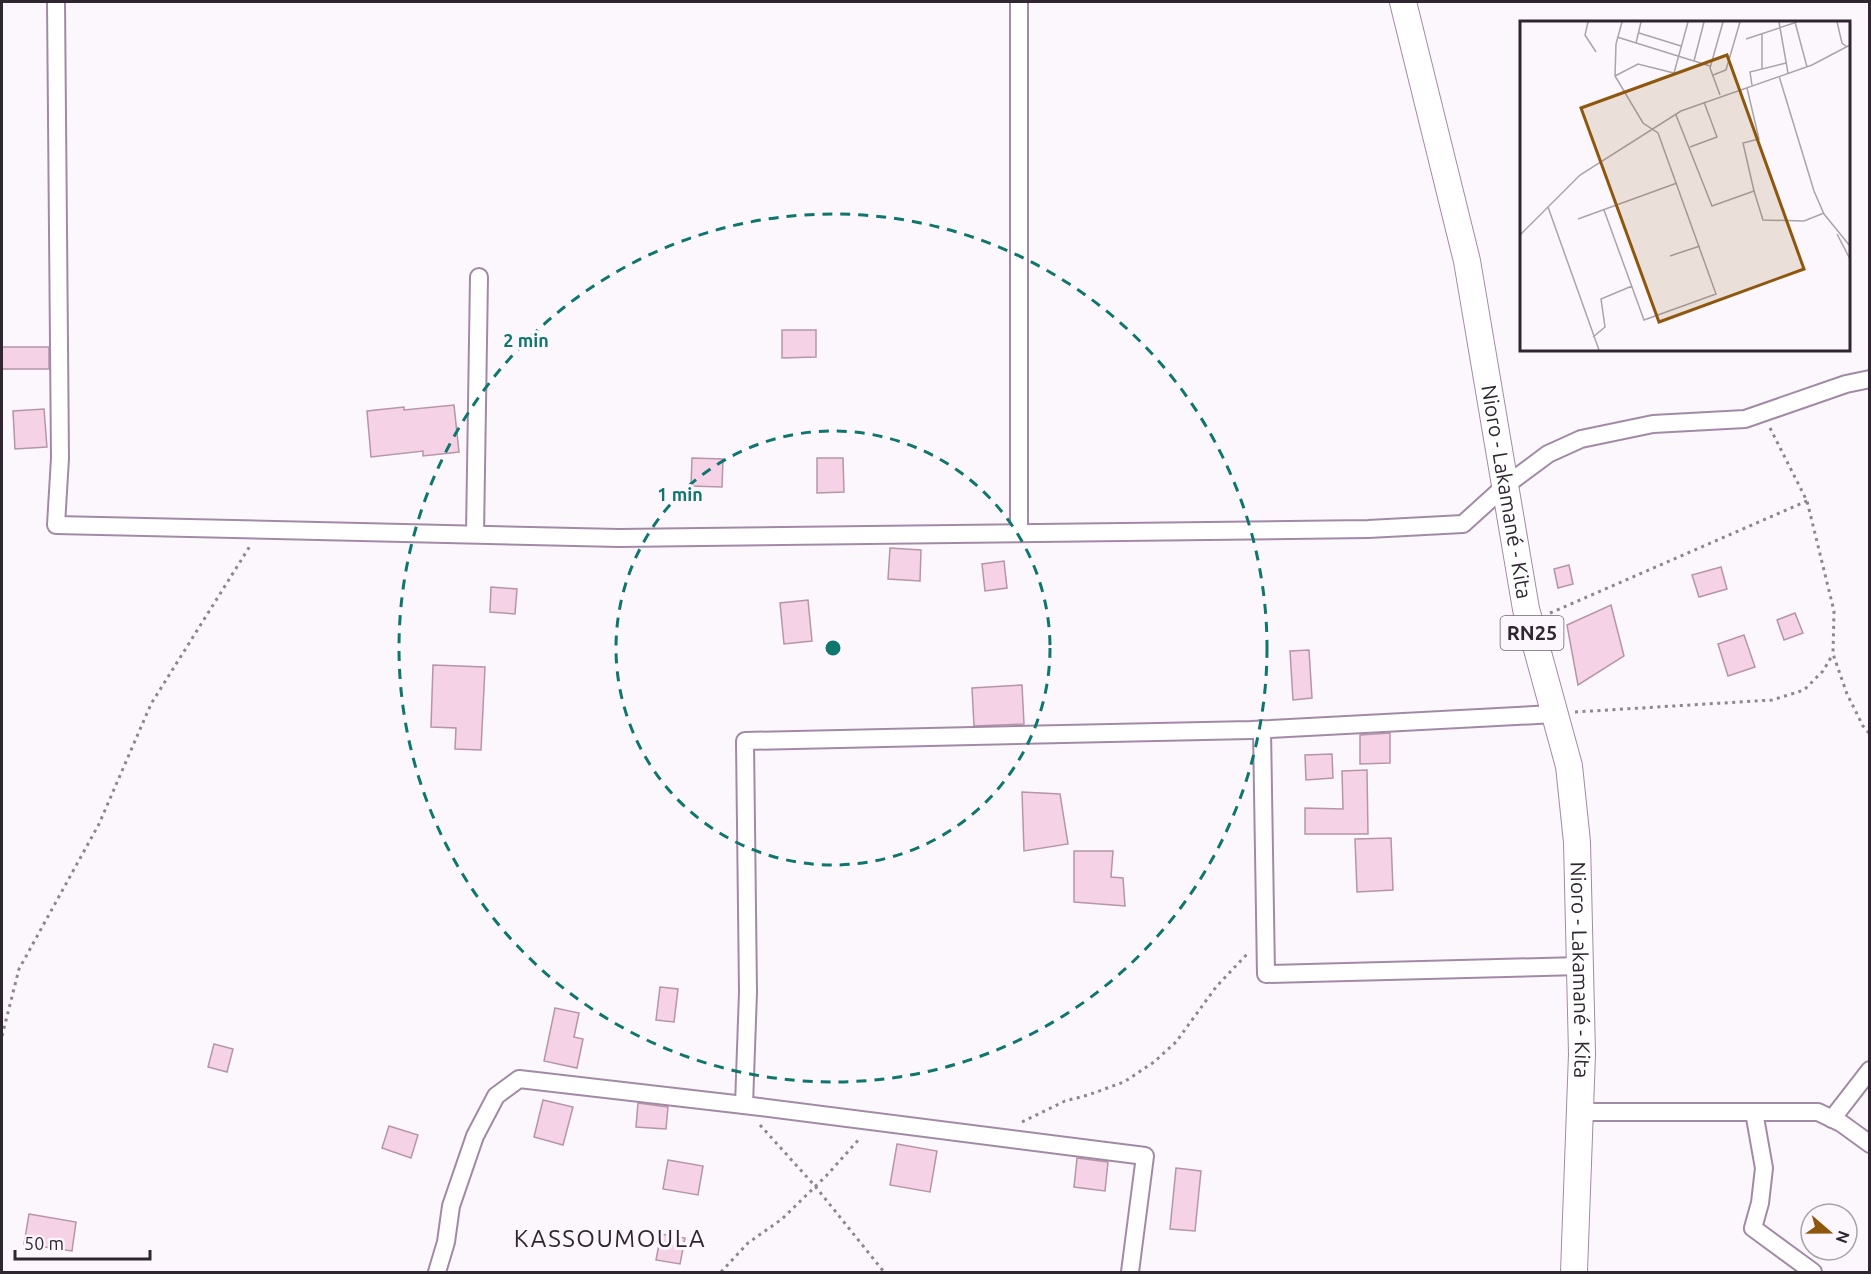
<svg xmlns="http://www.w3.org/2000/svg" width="1871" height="1274" viewBox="0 0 1871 1274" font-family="Ubuntu,sans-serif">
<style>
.building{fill:#f6d2e7;stroke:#b695a8;stroke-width:1.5}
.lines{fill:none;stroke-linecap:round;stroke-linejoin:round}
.street-casing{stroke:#a28aa6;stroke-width:20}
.primary-casing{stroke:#a28aa6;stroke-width:28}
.path{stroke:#8d868f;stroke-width:3;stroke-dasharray:3 4.5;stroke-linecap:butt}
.street{stroke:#fff;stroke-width:16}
.primary{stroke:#fff;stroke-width:26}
.ring{fill:none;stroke:#0f766e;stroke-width:3;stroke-dasharray:10 8}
.labels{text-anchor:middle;stroke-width:6;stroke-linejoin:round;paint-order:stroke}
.shield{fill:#fcf7fd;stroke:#6c656e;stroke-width:1.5}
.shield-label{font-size:20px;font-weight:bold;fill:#2f2631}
.street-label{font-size:21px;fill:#2f2631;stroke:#fcf7fd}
.quarter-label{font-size:24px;letter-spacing:1.5px;fill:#2f2631;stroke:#fcf7fd}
.inset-road{fill:none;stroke:#aaa3ab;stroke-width:1.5}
.view{fill:#8e570d;fill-opacity:0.15;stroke:#8e570d;stroke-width:3}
.inset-edge{fill:none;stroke:#2f2631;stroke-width:3}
.centre{fill:#0f766e;stroke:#fcf7fd;stroke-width:3}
.ring-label{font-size:18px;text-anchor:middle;font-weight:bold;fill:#0f766e;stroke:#fcf7fd;stroke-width:6;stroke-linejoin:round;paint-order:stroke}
</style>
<rect width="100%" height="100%" fill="#fcf7fd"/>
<g class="building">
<path d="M782 330H816V357L782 358Z"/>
<rect x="2" y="347" width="47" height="22"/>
<path d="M454 405 459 452 423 456V451L371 457 367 411 404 407V410Z"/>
<path d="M44 409 47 447 15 449 13 411Z"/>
<path d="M692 458 723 459 722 487 691 486Z"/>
<path d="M817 458H843L844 492 817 493Z"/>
<path d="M890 548 921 550 920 581 888 579Z"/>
<path d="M1004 561 1007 588 985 591 982 564Z"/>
<path d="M1569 565 1573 584 1558 588 1554 569Z"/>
<path d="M1721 567 1727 589 1699 597 1692 575Z"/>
<path d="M491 587 517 589 515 614 490 612Z"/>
<path d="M808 600 812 641 784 644 780 603Z"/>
<path d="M1611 605 1624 656 1578 685 1567 625Z"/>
<path d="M1795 613 1803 633 1784 640 1777 620Z"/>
<path d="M1744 635 1755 667 1728 676 1718 644Z"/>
<path d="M1309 650 1312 698 1293 700 1290 651Z"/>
<path d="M433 665 485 667 481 750 455 749 456 728 431 727Z"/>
<path d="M1022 685 1024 724 974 726 972 688Z"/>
<path d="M1390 733V763L1360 764V735Z"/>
<path d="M1332 754 1333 778 1306 780 1305 755Z"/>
<path d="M1367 770 1368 834H1305V808L1343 809 1342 771Z"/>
<path d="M1022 792 1060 794 1068 844 1024 851Z"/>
<path d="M1391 838 1393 890 1357 892 1355 839Z"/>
<path d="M1074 851H1113L1111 877 1123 878 1125 906 1074 902Z"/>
<path d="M660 987 678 989 674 1022 656 1020Z"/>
<path d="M555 1008 579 1013 574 1037 583 1039 577 1068 544 1061Z"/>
<path d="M214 1044 233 1049 227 1072 208 1067Z"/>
<path d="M543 1100 573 1107 563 1145 534 1137Z"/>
<path d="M638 1103 668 1107 666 1129 636 1127Z"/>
<path d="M389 1126 418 1135 411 1158 382 1148Z"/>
<path d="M897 1144 937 1151 930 1192 890 1185Z"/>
<path d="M1077 1158 1108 1162 1105 1191 1074 1187Z"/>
<path d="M668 1160 703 1166 698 1195 663 1189Z"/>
<path d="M1176 1168 1201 1171 1195 1231 1170 1229Z"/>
<path d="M29 1214 76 1222 72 1251 24 1244Z"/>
<path d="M661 1234 685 1238 680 1264 656 1260Z"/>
</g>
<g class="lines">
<defs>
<g id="street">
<path d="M56 2 60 458 56 525 619 538 1368 529 1463 524 1505 486 1548 454 1581 439 1653 424 1745 419 1846 384 1870 379"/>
<path d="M1019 2V533"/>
<path d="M475 534 479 277"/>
<path d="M1262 729 1266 974 1580 966"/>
<path d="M1580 1112H1818L1841 1123 1870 1144"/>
<path d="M1754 1112 1764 1168 1760 1203 1753 1228 1813 1272"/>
<path d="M1832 1119 1870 1070"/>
<path d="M437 1272 446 1242 451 1206 475 1136 496 1096 519 1079 744 1105"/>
<path d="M1130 1272 1145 1156 744 1105 748 992 745 741 1251 730 1555 714"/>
</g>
<g id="primary">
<path id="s1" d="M1403 2 1467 261 1526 609 1569 766 1577 842 1582 1054 1574 1272"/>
</g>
</defs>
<use href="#street" class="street-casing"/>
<use href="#primary" class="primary-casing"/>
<g class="path">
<path d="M1770 428 1807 501 1834 611 1833 654 1847 694 1863 726 1870 734"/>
<path d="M1550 613 1807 501"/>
<path d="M1575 712 1772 700 1804 690 1823 671 1833 654"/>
<path d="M2 1036 19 969 99 824 151 704 250 546"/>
<path d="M1022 1122 1065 1101 1088 1095 1124 1082 1154 1062 1176 1042 1216 987 1248 953"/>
<path d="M760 1125 815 1186 884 1272"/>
<path d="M721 1272 748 1243 782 1219 827 1175 861 1137"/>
</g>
<use href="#street" class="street"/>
<use href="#primary" class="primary"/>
</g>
<g class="ring">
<circle cx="833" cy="648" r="217"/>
<circle cx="833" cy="648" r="434"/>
</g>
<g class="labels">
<rect class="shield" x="1500.5" y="616" width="63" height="34" rx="4.5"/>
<g class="shield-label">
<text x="1532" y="640">RN25</text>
</g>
<g class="street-label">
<text dy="7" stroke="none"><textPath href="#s1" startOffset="501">Nioro - Lakamané - Kita</textPath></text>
<text dy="7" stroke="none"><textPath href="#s1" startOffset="987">Nioro - Lakamané - Kita</textPath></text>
</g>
<g class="quarter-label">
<text x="610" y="1247">KASSOUMOULA</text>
</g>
</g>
<g transform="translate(1520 21)">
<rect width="330" height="330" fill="#fcf7fd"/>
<path class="inset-road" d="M68 1 65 14 76 31M259 1 268 52M275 1 287 46M317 1 322 22 327 26M119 12 161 25M242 13V48M97 16 190 45M226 18 277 1M116 22 121 1M174 40 184 1M193 54 206 49 220 1M95 55 118 43 154 52 168 1M259 55 294 170 304 193 330 225M232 64 230 51 266 42M200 74 190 47 203 1M156 94 192 185 234 170 223 122 239 118 227 67M170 126 197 116 184 81M234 170 243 199 284 200 304 192M28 186 79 329M84 189 124 299 196 273 138 112 123 102 95 55 96 23 102 1M58 198 157 162M317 213 330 238M0 214 60 154 161 90 292 44 330 24M150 235 180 225M73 316 85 306 81 278 112 265"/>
<path class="view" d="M207 34 284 248 139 301 61 87Z"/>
<rect width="330" height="330" class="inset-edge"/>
</g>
<circle cx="833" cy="648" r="9" class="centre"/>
<g class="ring-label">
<text x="526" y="347">2 min</text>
<text x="680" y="501">1 min</text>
</g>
<rect width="1871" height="1274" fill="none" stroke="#2f2631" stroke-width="6"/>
<g transform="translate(1829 1232) rotate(110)"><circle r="28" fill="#fcf7fd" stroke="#aaa3ab" stroke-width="1.5"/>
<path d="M0-4.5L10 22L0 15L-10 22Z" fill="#8e570d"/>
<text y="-9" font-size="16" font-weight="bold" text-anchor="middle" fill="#2f2631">N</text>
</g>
<path d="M15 1250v9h135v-9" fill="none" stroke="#2f2631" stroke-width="3"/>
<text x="24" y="1250" font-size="18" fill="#2f2631" stroke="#fcf7fd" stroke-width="4.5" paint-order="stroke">50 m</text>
</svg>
